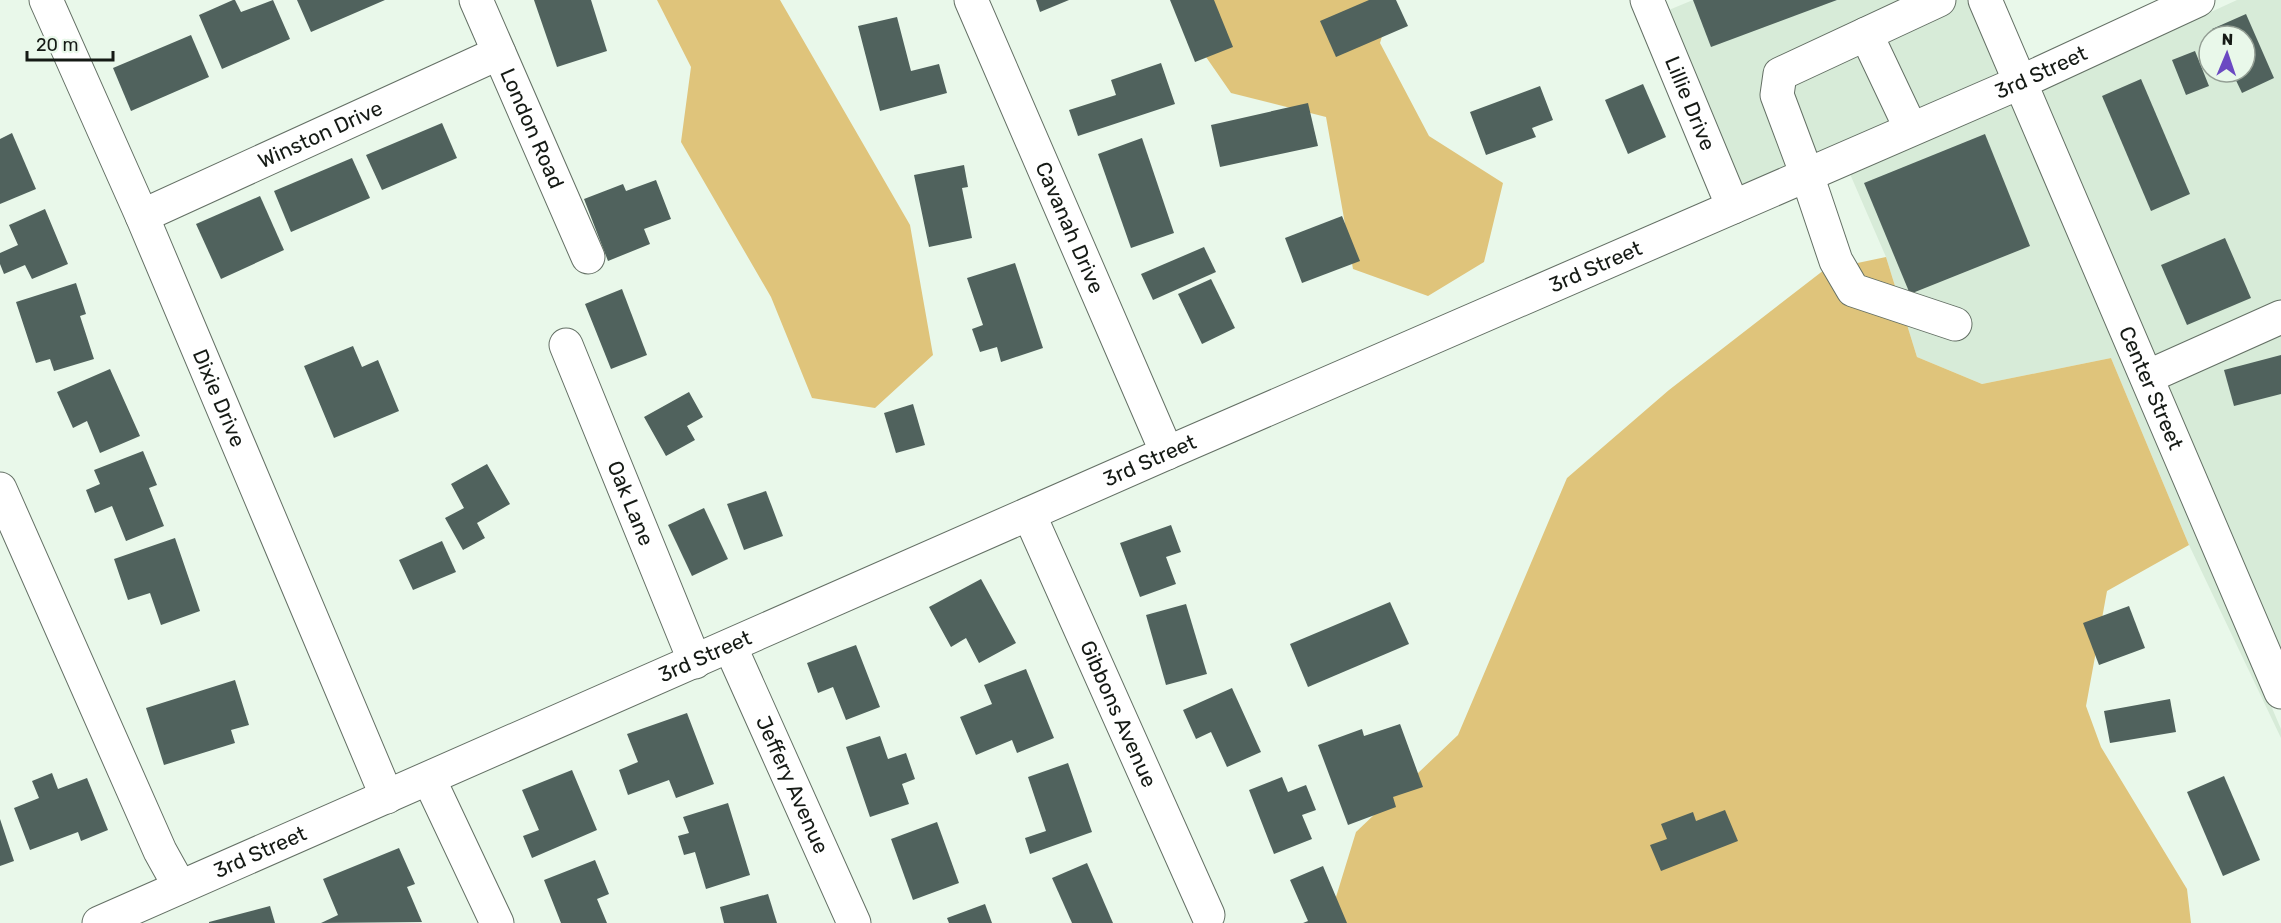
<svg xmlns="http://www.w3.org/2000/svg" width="2281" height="923" viewBox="0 0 2281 923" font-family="Rubik,sans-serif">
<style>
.built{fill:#d7ebd8;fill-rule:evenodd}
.green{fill:#dfc47b}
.building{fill:#50625d}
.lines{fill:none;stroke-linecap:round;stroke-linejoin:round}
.minor-casing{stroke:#647065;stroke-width:35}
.minor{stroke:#fff;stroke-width:33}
.labels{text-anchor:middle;stroke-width:6;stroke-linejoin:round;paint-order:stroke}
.street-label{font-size:21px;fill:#151a15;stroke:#e9f8ea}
</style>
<rect width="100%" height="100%" fill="#e9f8ea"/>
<g class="built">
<path d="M1693 0H1969L2001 72 1736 188 1664 12Z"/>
<path d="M2237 0H2281V654L2041 90ZM2209 36H2245V72H2209Z"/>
<path d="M2014 103 2281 729V738L2189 545 2111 358 1982 384 1917 357 1886 257 1850 174Z"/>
</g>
<g class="green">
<path d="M657 0H780L910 225 933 355 875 408 812 398 771 297 681 142 691 67Z"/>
<path d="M1208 0H1393L1380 43 1429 136 1503 183 1484 262 1428 296 1353 269 1326 117 1231 93 1197 44Z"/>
<path d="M1886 257 1917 357 1982 384 2111 358 2189 545 2107 591 2086 706 2101 747 2187 889 2191 923H1328L1356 832 1458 735 1567 478 1669 390 1824 270Z"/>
</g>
<g class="building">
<path d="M233 0H235L241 12 273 0 290 39 222 69 199 15Z"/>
<path d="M297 0H385L311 32Z"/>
<path d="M534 0H591L607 51 557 67Z"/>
<path d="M1036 0H1069L1040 12Z"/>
<path d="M1170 0H1214L1233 47 1195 62Z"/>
<path d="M1369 0H1396L1408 26 1336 57 1320 21Z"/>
<path d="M1693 0H1837L1711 47Z"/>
<path d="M2246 14 2274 78 2242 93 2232 72H2245V36H2216L2212 29Z"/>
<path d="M897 17 911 71 939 64 947 93 880 111 858 26Z"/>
<path d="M191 35 209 77 131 111 113 68Z"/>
<path d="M2195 51 2209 86 2186 95 2172 60Z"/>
<path d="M1161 63 1175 104 1078 136 1069 110 1116 95 1111 80Z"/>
<path d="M2141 79 2190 194 2151 211 2102 96Z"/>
<path d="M1643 84 1666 137 1628 154 1605 100Z"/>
<path d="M1540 86 1553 120 1532 128 1536 137 1486 155 1470 112Z"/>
<path d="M1308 103 1318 146 1220 167 1211 125Z"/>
<path d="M442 123 457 158 382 190 366 155Z"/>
<path d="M12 133 36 189 0 204V139Z"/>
<path d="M1985 134 2030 246 1910 294 1864 183Z"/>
<path d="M1142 138 1174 233 1131 248 1098 154Z"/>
<path d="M352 158 370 198 291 232 274 191Z"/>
<path d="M964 165 968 187 962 188 972 238 929 247 914 175Z"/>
<path d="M656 180 671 219 644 229 650 244 608 261 584 199 623 184 626 191Z"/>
<path d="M260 196 284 250 221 279 196 224Z"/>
<path d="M45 209 68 264 32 279 25 265 4 274 0 264V253L18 245 9 225Z"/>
<path d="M1342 216 1360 261 1302 283 1285 238Z"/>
<path d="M2225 238 2251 298 2187 325 2161 265Z"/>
<path d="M1204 247 1216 272 1153 300 1141 274Z"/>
<path d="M1015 263 1043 348 1001 362 997 347 980 352 972 329 983 325 967 278Z"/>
<path d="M1211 279 1235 328 1202 344 1178 294Z"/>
<path d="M76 283 86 314 80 316 94 359 54 371 50 359 36 363 16 302Z"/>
<path d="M622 289 647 355 611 369 585 304Z"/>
<path d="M353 346 362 367 378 360 399 411 334 438 304 366Z"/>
<path d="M2281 355V394L2234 406 2224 370Z"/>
<path d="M110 369 140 436 100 453 87 421 73 428 57 392Z"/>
<path d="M689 392 703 417 687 426 695 440 666 456 644 417Z"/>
<path d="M913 404 925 445 896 453 884 413Z"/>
<path d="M143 451 157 485 149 488 164 526 126 541 112 506 95 513 86 490 100 484 94 470Z"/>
<path d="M487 464 510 504 477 523 485 538 463 550 445 518 464 508 451 484Z"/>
<path d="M766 491 783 536 744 550 727 504Z"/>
<path d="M704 508 728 559 692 576 668 525Z"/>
<path d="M1171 525 1181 552 1166 557 1176 584 1140 597 1120 543Z"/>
<path d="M175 538 200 611 161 625 150 593 128 600 114 559Z"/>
<path d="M442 541 456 572 413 590 399 560Z"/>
<path d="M981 579 1016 643 979 663 966 638 951 647 929 607Z"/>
<path d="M1390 602 1409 644 1308 687 1290 644Z"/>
<path d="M1186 604 1207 674 1166 685 1146 615Z"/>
<path d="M2129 606 2145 648 2099 665 2083 623Z"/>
<path d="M856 645 880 707 846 720 833 687 818 693 807 663Z"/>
<path d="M1026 669 1054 738 1017 753 1012 740 976 755 960 717 992 704 984 685Z"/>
<path d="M235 680 249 725 231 730 235 743 164 765 146 708Z"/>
<path d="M1232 688 1261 752 1227 767 1211 732 1196 739 1183 710Z"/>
<path d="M2170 699 2176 732 2110 743 2104 711Z"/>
<path d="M687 713 714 784 676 798 669 780 628 795 619 770 638 762 627 734Z"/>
<path d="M1400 724 1423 787 1393 797 1396 807 1348 825 1318 745 1362 729 1364 736Z"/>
<path d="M880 736 888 759 906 753 915 779 902 784 909 804 870 817 846 747Z"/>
<path d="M1068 763 1092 832 1030 854 1025 838 1046 831 1028 777Z"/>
<path d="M572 770 597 830 532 858 523 836 539 830 522 790Z"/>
<path d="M52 773 58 789 87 778 108 830 81 841 78 832 30 850 14 808 39 798 32 781Z"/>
<path d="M2224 776 2260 860 2223 876 2187 792Z"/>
<path d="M1282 777 1288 792 1306 785 1316 810 1302 815 1312 839 1274 854 1249 790Z"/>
<path d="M728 803 750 875 706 889 695 852 684 855 678 836 689 833 683 817Z"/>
<path d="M1725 810 1738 841 1661 871 1650 845 1667 839 1661 824 1693 812 1696 821Z"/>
<path d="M0 819 14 861 0 866Z"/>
<path d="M937 822 959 883 913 900 891 839Z"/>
<path d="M399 848 415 884 407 887 422 922 321 923 338 915 323 879Z"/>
<path d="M595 860 609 894 597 899 607 923H561L544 880Z"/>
<path d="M1087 863 1113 923H1072L1052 878Z"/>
<path d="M1323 866 1347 923H1303L1308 921 1290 880Z"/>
<path d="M768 894 777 923H724L720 907Z"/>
<path d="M985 904 992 923H949L947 918Z"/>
<path d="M270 906 275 923H209V922Z"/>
</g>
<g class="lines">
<defs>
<g id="minor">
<path id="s1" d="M46 0 142 216 387 797"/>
<path id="s2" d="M476 0 588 257"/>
<path id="s3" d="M971 0 1167 453"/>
<path id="s4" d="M1647 0 1733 207"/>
<path d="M1939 0 1780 74 1777 95 1807 175 1836 261 1853 290 1955 324"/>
<path id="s5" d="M1985 0 2281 692"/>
<path d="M1866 34 1911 129"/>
<path id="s6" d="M142 216 499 53"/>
<path id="s7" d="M566 345 695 662"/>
<path d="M2147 377 2281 317"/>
<path d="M0 489 160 851 180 887"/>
<path id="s8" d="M1029 514 1208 915"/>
<path id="s9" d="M730 646 854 923"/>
<path d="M429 779 497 923"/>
<path id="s10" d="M99 923 1167 453 2021 82 2198 0"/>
</g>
</defs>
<use href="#minor" class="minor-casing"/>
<use href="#minor" class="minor"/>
</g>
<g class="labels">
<g class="street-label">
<text dy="7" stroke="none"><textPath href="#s10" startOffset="2120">3rd Street</textPath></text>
<text dy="7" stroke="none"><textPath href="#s4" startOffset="112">Lillie Drive</textPath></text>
<text dy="7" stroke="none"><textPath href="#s2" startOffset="140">London Road</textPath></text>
<text dy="7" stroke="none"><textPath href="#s6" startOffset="196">Winston Drive</textPath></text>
<text dy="7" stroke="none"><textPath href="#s3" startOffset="248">Cavanah Drive</textPath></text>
<text dy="7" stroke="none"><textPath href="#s10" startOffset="1634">3rd Street</textPath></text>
<text dy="7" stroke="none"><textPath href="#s5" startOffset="422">Center Street</textPath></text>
<text dy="7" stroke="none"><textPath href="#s1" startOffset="434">Dixie Drive</textPath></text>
<text dy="7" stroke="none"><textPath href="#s10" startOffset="1148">3rd Street</textPath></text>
<text dy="7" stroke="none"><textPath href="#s7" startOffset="171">Oak Lane</textPath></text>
<text dy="7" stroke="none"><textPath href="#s10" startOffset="662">3rd Street</textPath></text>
<text dy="7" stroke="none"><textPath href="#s8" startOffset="219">Gibbons Avenue</textPath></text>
<text dy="7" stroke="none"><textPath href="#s9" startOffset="152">Jeffery Avenue</textPath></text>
<text dy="7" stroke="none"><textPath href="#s10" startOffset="176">3rd Street</textPath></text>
</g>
</g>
<g transform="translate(2227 54) rotate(2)"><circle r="28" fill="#e9f8ea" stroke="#949f95" stroke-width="1.5"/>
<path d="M0-4.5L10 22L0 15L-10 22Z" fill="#6b49c2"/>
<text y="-9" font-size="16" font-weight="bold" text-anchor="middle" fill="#151a15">N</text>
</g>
<path d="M27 51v9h86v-9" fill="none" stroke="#151a15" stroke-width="3"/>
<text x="36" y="51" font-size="18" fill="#151a15" stroke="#e9f8ea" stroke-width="4.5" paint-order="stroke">20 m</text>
</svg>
